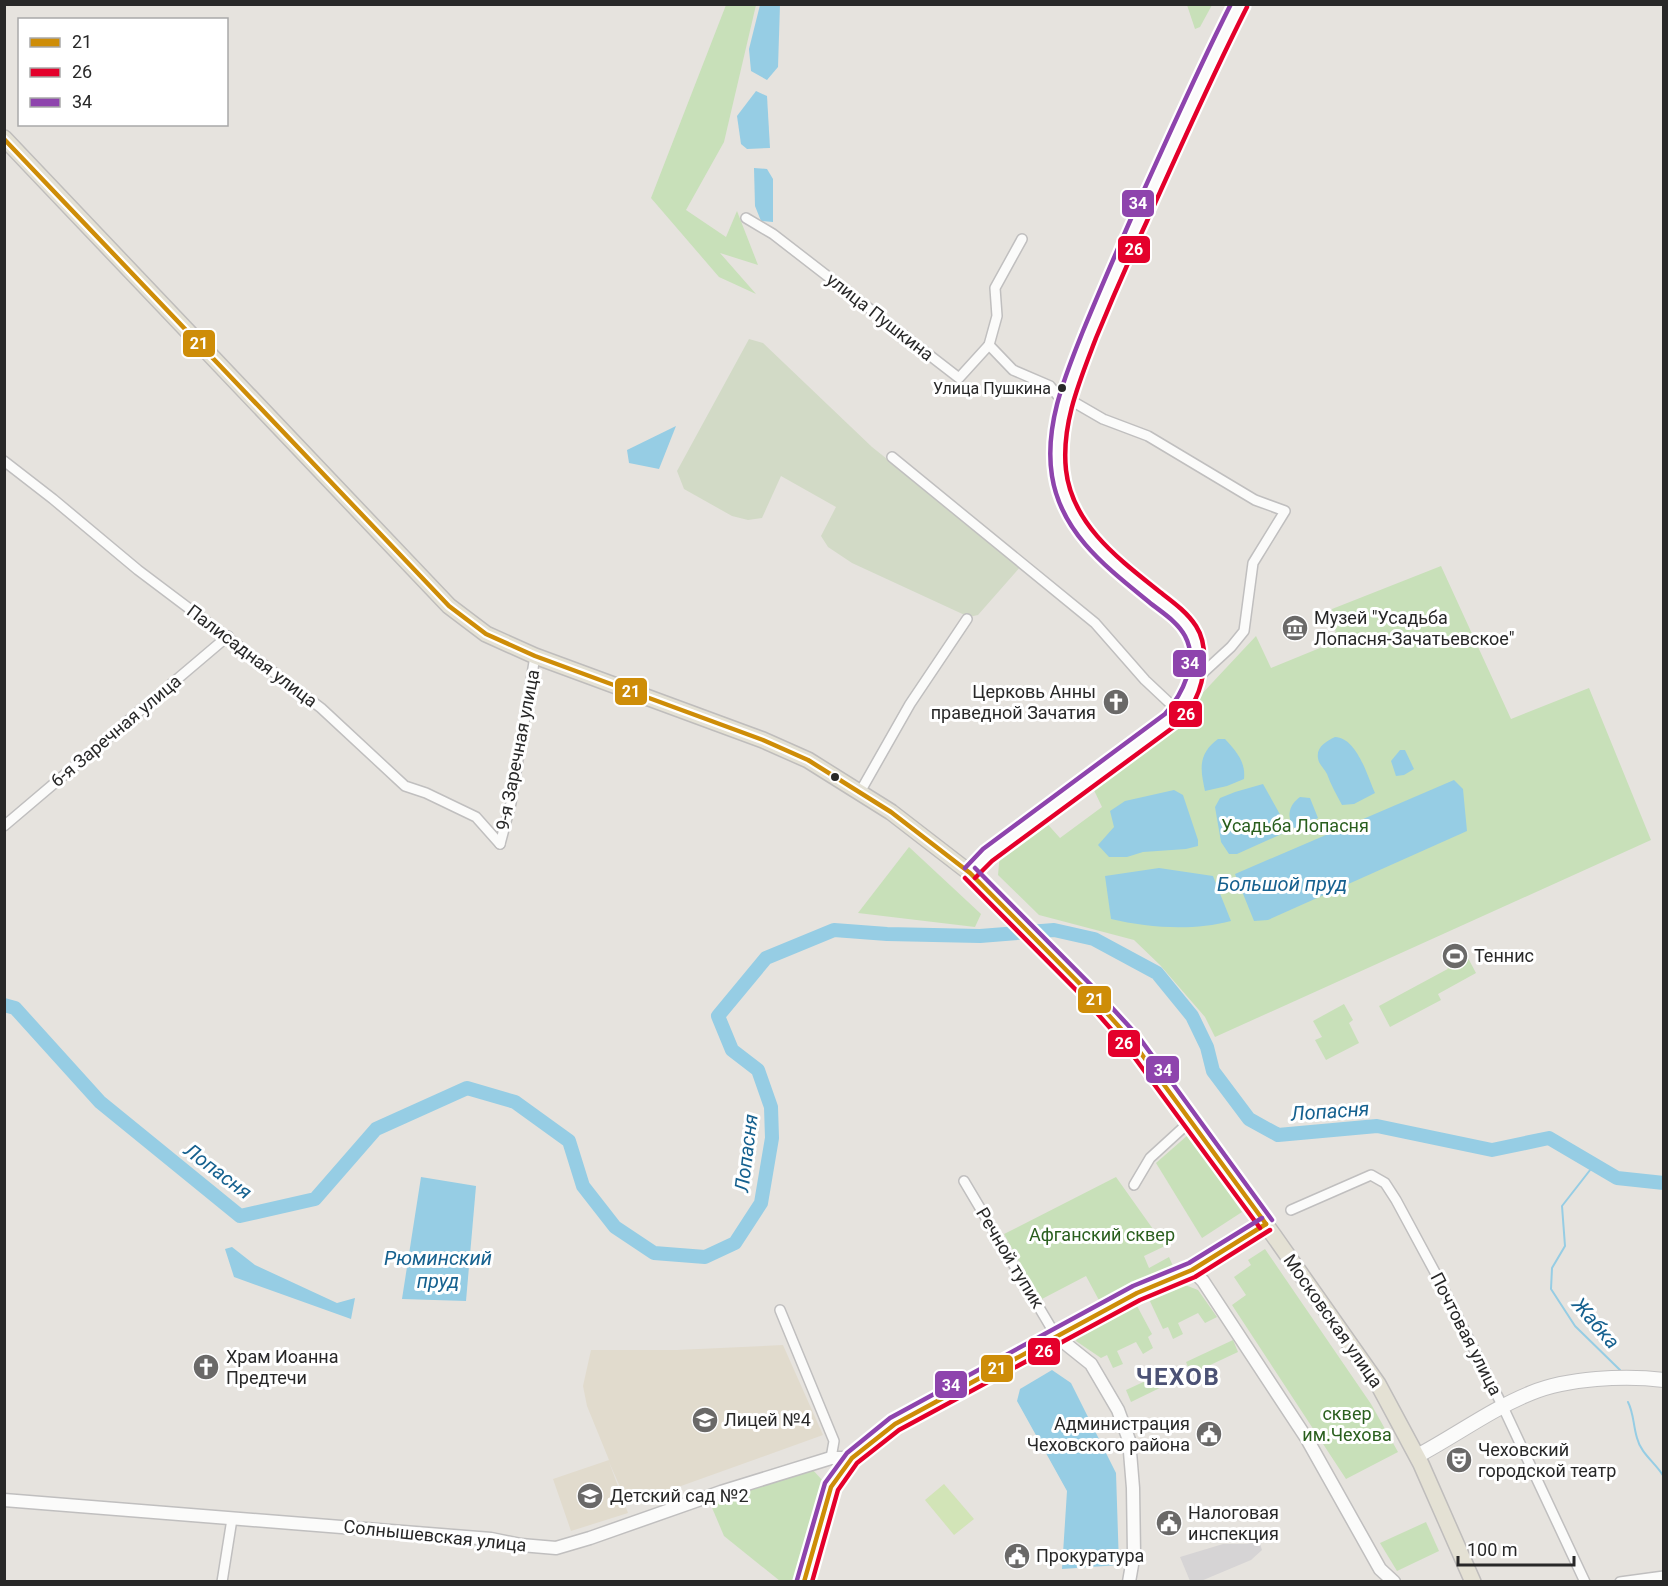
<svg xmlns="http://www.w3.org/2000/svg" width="1668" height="1586" viewBox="0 0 1668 1586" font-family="Roboto,sans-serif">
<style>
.industrial{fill:#d6d4d5}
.education{fill:#e1dbcd}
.green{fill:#c8e0b9}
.cemetery{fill:#d2dac6}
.pitch{fill:#d2e4b7}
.water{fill:#96cde4}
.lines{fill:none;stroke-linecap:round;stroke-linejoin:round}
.stream{stroke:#96cde4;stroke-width:2}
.river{stroke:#96cde4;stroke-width:14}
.minor-casing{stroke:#c0bfbf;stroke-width:12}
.tertiary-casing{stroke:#c0bfbf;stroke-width:15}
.secondary-casing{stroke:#c0bfbf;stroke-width:16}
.primary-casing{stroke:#bfbdbc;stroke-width:18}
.minor{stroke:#fbfbfa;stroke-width:9}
.tertiary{stroke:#fbfbfa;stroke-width:12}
.secondary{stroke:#fbfbfa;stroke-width:14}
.primary{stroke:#e4e1d4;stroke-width:15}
.bus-1-casing{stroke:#fff;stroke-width:9}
.bus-2-casing{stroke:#fff;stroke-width:9}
.bus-3-casing{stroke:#fff;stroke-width:9}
.bus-1{stroke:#ce8d08;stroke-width:4.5}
.bus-2{stroke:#e4002b;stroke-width:4.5}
.bus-3{stroke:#8e44ad;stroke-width:4.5}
.bus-dot{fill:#282828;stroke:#fff;stroke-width:2}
.labels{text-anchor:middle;stroke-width:6;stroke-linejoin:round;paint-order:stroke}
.bus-label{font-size:16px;fill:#282828;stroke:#fff;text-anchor:end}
.street-label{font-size:18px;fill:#282828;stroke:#fff}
.poi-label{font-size:18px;fill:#282828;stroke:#fff;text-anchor:start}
.park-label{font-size:18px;fill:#2a5f1e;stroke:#fff}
.water-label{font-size:20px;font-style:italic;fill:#16618f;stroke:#fff}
.district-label{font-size:24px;font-weight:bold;letter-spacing:1.5px;fill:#4c5275;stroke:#fff}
.line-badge{stroke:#fff;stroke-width:2}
.badge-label{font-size:16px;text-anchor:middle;font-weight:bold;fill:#fff}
</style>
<rect width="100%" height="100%" fill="#e6e3de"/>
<path class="industrial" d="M1259 1541 1262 1550 1251 1560 1201 1581H1190L1180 1557 1223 1544H1247Z"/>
<path class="education" d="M783 1345 823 1435 628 1505 609 1462 628 1513 571 1531 553 1479 609 1460 587 1406 583 1386 591 1350H677Z"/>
<g class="green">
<path d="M726 5H756L724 142 686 210 726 237 737 211 758 265 720 253 756 294 719 277 651 198Z"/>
<path d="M1187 5H1212L1200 27 1195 29Z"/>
<path d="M1441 566 1511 719 1589 688 1651 840 1215 1037 1205 1017 1160 965 1134 940 1039 915 998 875 1000 853 1043 819 1060 838 1102 807 1091 784 1182 715 1256 636 1271 668 1337 641 1332 609Z"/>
<path d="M909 847 981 914 975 927 858 913Z"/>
<path d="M1468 958 1476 973 1438 994 1441 1000 1390 1027 1379 1006Z"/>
<path d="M1344 1004 1353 1020 1349 1023 1359 1043 1326 1060 1315 1040 1322 1037 1313 1021Z"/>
<path d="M1188 1135 1242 1212 1202 1238 1156 1163Z"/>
<path d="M1116 1177 1165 1246 1144 1256 1149 1268 1169 1257 1173 1266 1101 1304 1086 1276 1040 1300 1004 1234Z"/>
<path d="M1265 1249 1371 1404 1398 1452 1346 1479 1232 1305 1246 1295 1234 1277 1251 1265 1248 1260Z"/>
<path d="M1185 1285 1198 1290 1217 1317 1205 1323 1198 1313 1178 1323 1183 1334 1173 1339 1168 1327 1163 1329 1148 1297 1170 1287Z"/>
<path d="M1136 1304 1152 1334 1148 1337 1153 1348 1143 1354 1136 1342 1117 1351 1123 1364 1113 1368 1107 1355 1101 1358 1076 1341 1078 1335Z"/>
<path d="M1233 1340 1238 1352 1191 1374 1186 1362Z"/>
<path d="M1165 1372 1170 1383 1131 1402 1126 1390Z"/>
<path d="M812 1469 823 1481 796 1578 789 1581H780L724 1536 710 1503Z"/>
<path d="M1426 1522 1439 1551 1397 1571 1380 1543Z"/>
</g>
<path class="cemetery" d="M749 339 763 343 872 447 1021 566 978 615 969 617 852 563 828 547 821 536 836 507 781 476 762 518 748 520 732 516 684 489 677 471Z"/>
<g class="pitch">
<path d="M1461 943 1468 958 1448 969 1441 955Z"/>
<path d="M944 1484 974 1519 954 1535 925 1500Z"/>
</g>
<g class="water">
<path d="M760 5H780L778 67 767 80 751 71 749 49Z"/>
<path d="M756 91 767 96 770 148 747 149 741 144 737 116Z"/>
<path d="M754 168 767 169 773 179V222L761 221 755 206Z"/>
<path d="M676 426 659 469 629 463 627 450Z"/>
<path d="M1335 737C1357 738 1367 775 1375 793L1354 804 1342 805C1336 794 1331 785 1327 774 1325 770 1321 766 1319 762 1314 748 1325 742 1335 737Z"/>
<path d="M1218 739H1225C1236 751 1246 762 1244 779L1227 786 1205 791C1200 768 1198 754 1218 739Z"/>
<path d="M1400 750H1405L1414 769 1404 775 1396 776 1391 761Z"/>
<path d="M1454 780 1463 789 1467 831 1268 920 1254 921 1235 874Z"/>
<path d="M1263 784 1282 818 1286 832 1237 854H1229L1221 842 1215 807 1220 798 1235 792Z"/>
<path d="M1174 790 1183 795 1198 840V846L1186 849 1143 852 1127 857H1109L1098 845 1114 827 1110 811 1125 801Z"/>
<path d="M1300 797 1310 798 1318 818 1299 828H1294C1286 816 1289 805 1300 797Z"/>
<path d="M1159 868 1213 876 1231 921C1193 931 1149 928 1111 919L1105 876Z"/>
<path d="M421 1177 476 1186 466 1301 402 1299Z"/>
<path d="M232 1247 255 1265 337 1303 355 1298 351 1319 234 1277 225 1249Z"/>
<path d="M1052 1370 1071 1383 1116 1473 1119 1565 1062 1569 1067 1491 1017 1401 1020 1389Z"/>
</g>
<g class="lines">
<g class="stream">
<path d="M1594 1165 1562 1206 1565 1246 1552 1268 1551 1289 1575 1326 1620 1370"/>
<path d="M1628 1402C1634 1414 1633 1425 1637 1438 1641 1454 1656 1463 1664 1477"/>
</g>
<path class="river" d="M4 1005 15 1008 100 1102 240 1216 315 1199 376 1129 467 1088 515 1102 569 1141 583 1186 615 1227 654 1253 705 1257 735 1243 761 1203 772 1138 771 1107 758 1070 732 1050 718 1016 766 958 834 930 887 934 980 936 1054 930 1094 939 1157 973 1192 1016 1207 1047 1213 1071 1249 1119 1278 1135 1377 1126 1492 1150 1549 1138 1617 1178 1664 1183"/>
<defs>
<g id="minor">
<path d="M746 218 773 234 959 378 989 345 1013 370 1050 386 1058 396 1065 397 1103 419 1148 436 1255 500 1285 511 1253 563 1244 631 1231 647 1194 681"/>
<path d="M989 345 997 316 995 288 1022 239"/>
<path d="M892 457 1095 623 1145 680 1178 711"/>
<path d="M4 461 53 499 138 570 321 708 405 786 426 793 476 817 500 844"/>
<path d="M860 792 910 704 967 619"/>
<path d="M4 826 228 636"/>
<path d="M500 844 511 803 535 656"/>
<path d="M964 1181 1056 1336"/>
<path d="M1134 1185 1150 1158 1185 1126 1189 1118"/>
<path d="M1291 1210 1371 1175 1385 1183 1396 1200 1437 1276 1503 1407 1585 1582"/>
<path d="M780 1310 834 1441 831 1458"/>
<path d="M222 1582 232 1519"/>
<path d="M1620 1582 1664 1576"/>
</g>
<g id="tertiary">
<path d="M1192 1270 1203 1281 1307 1439 1380 1569 1394 1582"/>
<path d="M1056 1336 1091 1364 1118 1410 1129 1440 1133 1488 1134 1553 1129 1582"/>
<path d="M4 1500 491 1539 521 1545 556 1548 590 1538 721 1492 831 1458H852"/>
</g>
<g id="secondary">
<path d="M970 873 987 855 1170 720C1176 713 1184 705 1189 695 1196 682 1200 647 1192 633 1185 620 1169 608 1157 599 1114 563 1067 534 1059 474 1052 427 1071 382 1088 339 1104 298 1122 258 1140 218 1172 146 1204 74 1240 4"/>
<path d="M1417 1456C1455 1436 1491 1409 1531 1393 1567 1378 1625 1375 1664 1380"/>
<path d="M804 1582 831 1487 852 1458 895 1424 1137 1293 1192 1270 1266 1224"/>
</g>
<path id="primary" d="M4 138 449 606 486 634 535 656 763 740 808 760 891 812 970 873 1086 990 1132 1041 1274 1236 1378 1384 1421 1464 1473 1582"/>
</defs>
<use href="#minor" class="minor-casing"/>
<use href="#tertiary" class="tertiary-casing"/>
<use href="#secondary" class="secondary-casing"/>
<use href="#primary" class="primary-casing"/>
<use href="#minor" class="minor"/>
<use href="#tertiary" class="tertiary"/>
<use href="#secondary" class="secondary"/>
<use href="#primary" class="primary"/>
<defs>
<g id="bus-1">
<path d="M4 139 449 606 486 634 535 656 763 740 808 760 891 812 970 873 1086 990 1132 1041 1266 1224"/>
<path d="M804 1582 831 1487 852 1458 895 1424 1137 1293 1192 1270 1266 1224"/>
</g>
<g id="bus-2">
<path d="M965 878 1081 995 1126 1046 1260 1228"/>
<path d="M975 878 992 861 1175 726C1182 718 1190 710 1195 700 1205 680 1209 646 1196 626 1187 612 1173 602 1160 592 1120 560 1072 525 1066 470 1061 424 1080 380 1096 338 1112 299 1129 260 1147 221 1179 150 1211 78 1247 7"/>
<path d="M812 1582 838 1490 857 1463 899 1430 1140 1300 1195 1277 1270 1230"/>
</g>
<g id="bus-3">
<path d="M965 868 983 849 1165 714C1182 695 1199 662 1185 636 1177 621 1161 612 1149 602 1106 567 1061 533 1052 476 1044 426 1065 376 1083 331 1099 292 1116 253 1133 214 1165 144 1196 73 1231 4"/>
<path d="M975 868 1091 985 1138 1036 1272 1220"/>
<path d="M797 1580 825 1483 847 1453 890 1418 1133 1286 1189 1263 1262 1218"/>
</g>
</defs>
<use href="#bus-1" class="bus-1-casing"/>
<use href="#bus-2" class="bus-2-casing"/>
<use href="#bus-3" class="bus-3-casing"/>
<use href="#bus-1" class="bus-1"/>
<use href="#bus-2" class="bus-2"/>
<use href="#bus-3" class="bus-3"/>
</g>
<defs>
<symbol id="museum-disc" viewBox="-11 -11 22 22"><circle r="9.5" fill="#6a6968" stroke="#fff"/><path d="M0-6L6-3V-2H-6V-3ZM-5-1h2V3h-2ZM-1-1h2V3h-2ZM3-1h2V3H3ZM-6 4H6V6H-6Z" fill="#fff"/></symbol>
<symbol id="church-disc" viewBox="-11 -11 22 22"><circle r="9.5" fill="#6a6968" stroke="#fff"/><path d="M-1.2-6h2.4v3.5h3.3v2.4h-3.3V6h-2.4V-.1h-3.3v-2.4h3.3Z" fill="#fff"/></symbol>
<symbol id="stadium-disc" viewBox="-11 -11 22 22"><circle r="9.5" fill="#6a6968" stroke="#fff"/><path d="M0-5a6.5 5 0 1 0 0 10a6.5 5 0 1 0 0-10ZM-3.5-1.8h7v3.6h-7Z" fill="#fff"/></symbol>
<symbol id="school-disc" viewBox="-11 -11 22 22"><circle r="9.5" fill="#6a6968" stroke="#fff"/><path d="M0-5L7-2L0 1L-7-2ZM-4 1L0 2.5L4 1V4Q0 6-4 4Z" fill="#fff"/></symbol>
<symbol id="civic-disc" viewBox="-11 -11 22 22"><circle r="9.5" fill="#6a6968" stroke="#fff"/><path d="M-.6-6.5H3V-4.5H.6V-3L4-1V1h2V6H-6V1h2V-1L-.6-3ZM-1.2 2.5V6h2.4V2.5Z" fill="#fff"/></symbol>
<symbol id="theatre-disc" viewBox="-11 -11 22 22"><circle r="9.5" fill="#6a6968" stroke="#fff"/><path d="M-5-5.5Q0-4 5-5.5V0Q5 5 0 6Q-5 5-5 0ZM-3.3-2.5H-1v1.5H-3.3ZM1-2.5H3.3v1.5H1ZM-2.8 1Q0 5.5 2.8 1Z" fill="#fff"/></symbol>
</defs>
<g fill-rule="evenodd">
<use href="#museum-disc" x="1280" y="613" width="30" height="30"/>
<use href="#church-disc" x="1101" y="687" width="30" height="30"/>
<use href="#stadium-disc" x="1440" y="941" width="30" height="30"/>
<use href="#church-disc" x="191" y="1352" width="30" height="30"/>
<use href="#school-disc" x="690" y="1405" width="30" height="30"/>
<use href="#civic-disc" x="1194" y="1419" width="30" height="30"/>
<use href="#theatre-disc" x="1444" y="1445" width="30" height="30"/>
<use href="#school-disc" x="575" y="1481" width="30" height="30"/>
<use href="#civic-disc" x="1154" y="1508" width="30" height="30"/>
<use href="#civic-disc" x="1002" y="1541" width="30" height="30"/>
</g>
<g class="bus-dot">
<circle cx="1062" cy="388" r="5"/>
<circle cx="835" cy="777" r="5"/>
</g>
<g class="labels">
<g class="bus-label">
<text x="1051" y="394">Улица Пушкина</text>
</g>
<g class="street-label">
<text transform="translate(880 317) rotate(38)" y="6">улица Пушкина</text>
<text transform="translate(252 656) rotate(37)" y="6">Палисадная улица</text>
<text transform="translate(116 731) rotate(-40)" y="6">6-я Заречная улица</text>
<text transform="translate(518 750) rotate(-79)" y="6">9-я Заречная улица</text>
<text transform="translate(1010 1258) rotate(59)" y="6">Речной тупик</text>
<text transform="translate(1333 1321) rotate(55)" y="6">Московская улица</text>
<text transform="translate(1466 1334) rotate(63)" y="6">Почтовая улица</text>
<text transform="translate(435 1536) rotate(6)" y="6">Солнышевская улица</text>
</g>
<g class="poi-label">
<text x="1314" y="624">Музей "Усадьба<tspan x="1314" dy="21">Лопасня-Зачатьевское"</tspan></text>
<text x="1096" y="698" text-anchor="end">Церковь Анны<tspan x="1096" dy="21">праведной Зачатия</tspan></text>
<text x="1474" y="962">Теннис</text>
<text x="226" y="1363">Храм Иоанна<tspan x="226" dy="21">Предтечи</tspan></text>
<text x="724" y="1426">Лицей №4</text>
<text x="1190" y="1430" text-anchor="end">Администрация<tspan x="1190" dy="21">Чеховского района</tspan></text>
<text x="1478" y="1456">Чеховский<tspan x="1478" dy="21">городской театр</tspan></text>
<text x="610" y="1502">Детский сад №2</text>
<text x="1188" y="1519">Налоговая<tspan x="1188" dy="21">инспекция</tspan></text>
<text x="1036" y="1562">Прокуратура</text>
</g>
<g class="park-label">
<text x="1295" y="832">Усадьба Лопасня</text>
<text x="1102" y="1241">Афганский сквер</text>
<text x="1347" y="1420">сквер<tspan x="1347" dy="21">им.Чехова</tspan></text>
</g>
<g class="water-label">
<text x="1282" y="891">Большой пруд</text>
<text transform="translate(1330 1111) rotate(-4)" y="7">Лопасня</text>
<text transform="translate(746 1153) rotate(-83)" y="7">Лопасня</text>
<text transform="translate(218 1171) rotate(37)" y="7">Лопасня</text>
<text x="438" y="1265">Рюминский<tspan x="438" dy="23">пруд</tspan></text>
<text transform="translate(1596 1323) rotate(49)" y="7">Жабка</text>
</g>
<g class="district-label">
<text x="1178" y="1385">ЧЕХОВ</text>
</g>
</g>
<g class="line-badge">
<rect x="1121" y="189" width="34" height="29" rx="6" fill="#8e44ad"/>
<rect x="1117" y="235" width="34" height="29" rx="6" fill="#e4002b"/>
<rect x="182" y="329" width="34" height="29" rx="6" fill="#ce8d08"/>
<rect x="1172" y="649" width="35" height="29" rx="6" fill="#8e44ad"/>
<rect x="614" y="677" width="34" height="29" rx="6" fill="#ce8d08"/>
<rect x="1168" y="700" width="35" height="28" rx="6" fill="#e4002b"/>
<rect x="1077" y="985" width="35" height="29" rx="6" fill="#ce8d08"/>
<rect x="1107" y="1029" width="34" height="29" rx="6" fill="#e4002b"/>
<rect x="1145" y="1055" width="35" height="29" rx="6" fill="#8e44ad"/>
<rect x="1027" y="1337" width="34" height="29" rx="6" fill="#e4002b"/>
<rect x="980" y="1354" width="34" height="29" rx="6" fill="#ce8d08"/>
<rect x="934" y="1370" width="34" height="29" rx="6" fill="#8e44ad"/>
</g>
<g class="badge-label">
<text x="1138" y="209">34</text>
<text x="1134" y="255">26</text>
<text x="199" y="349">21</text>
<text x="1190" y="669">34</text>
<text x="631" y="697">21</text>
<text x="1186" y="720">26</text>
<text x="1095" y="1005">21</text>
<text x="1124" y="1049">26</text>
<text x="1163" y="1076">34</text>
<text x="1044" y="1357">26</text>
<text x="997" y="1374">21</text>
<text x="951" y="1391">34</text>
</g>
<rect width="1668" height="1586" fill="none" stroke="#282828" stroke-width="12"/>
<rect x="18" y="18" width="210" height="108" fill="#ffffff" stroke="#a9a9a9" stroke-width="1.5"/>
<rect x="30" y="38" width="30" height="9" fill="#ce8d08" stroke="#a9a9a9" stroke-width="1.5"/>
<text x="72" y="48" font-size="18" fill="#282828">21</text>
<rect x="30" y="68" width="30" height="9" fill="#e4002b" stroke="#a9a9a9" stroke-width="1.5"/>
<text x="72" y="78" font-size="18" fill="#282828">26</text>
<rect x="30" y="98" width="30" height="9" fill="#8e44ad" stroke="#a9a9a9" stroke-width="1.5"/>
<text x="72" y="108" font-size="18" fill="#282828">34</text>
<path d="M1458 1556v9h116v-9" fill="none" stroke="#282828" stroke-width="3"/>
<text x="1467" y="1556" font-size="18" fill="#282828" stroke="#ffffff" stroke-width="4.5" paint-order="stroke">100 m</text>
</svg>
